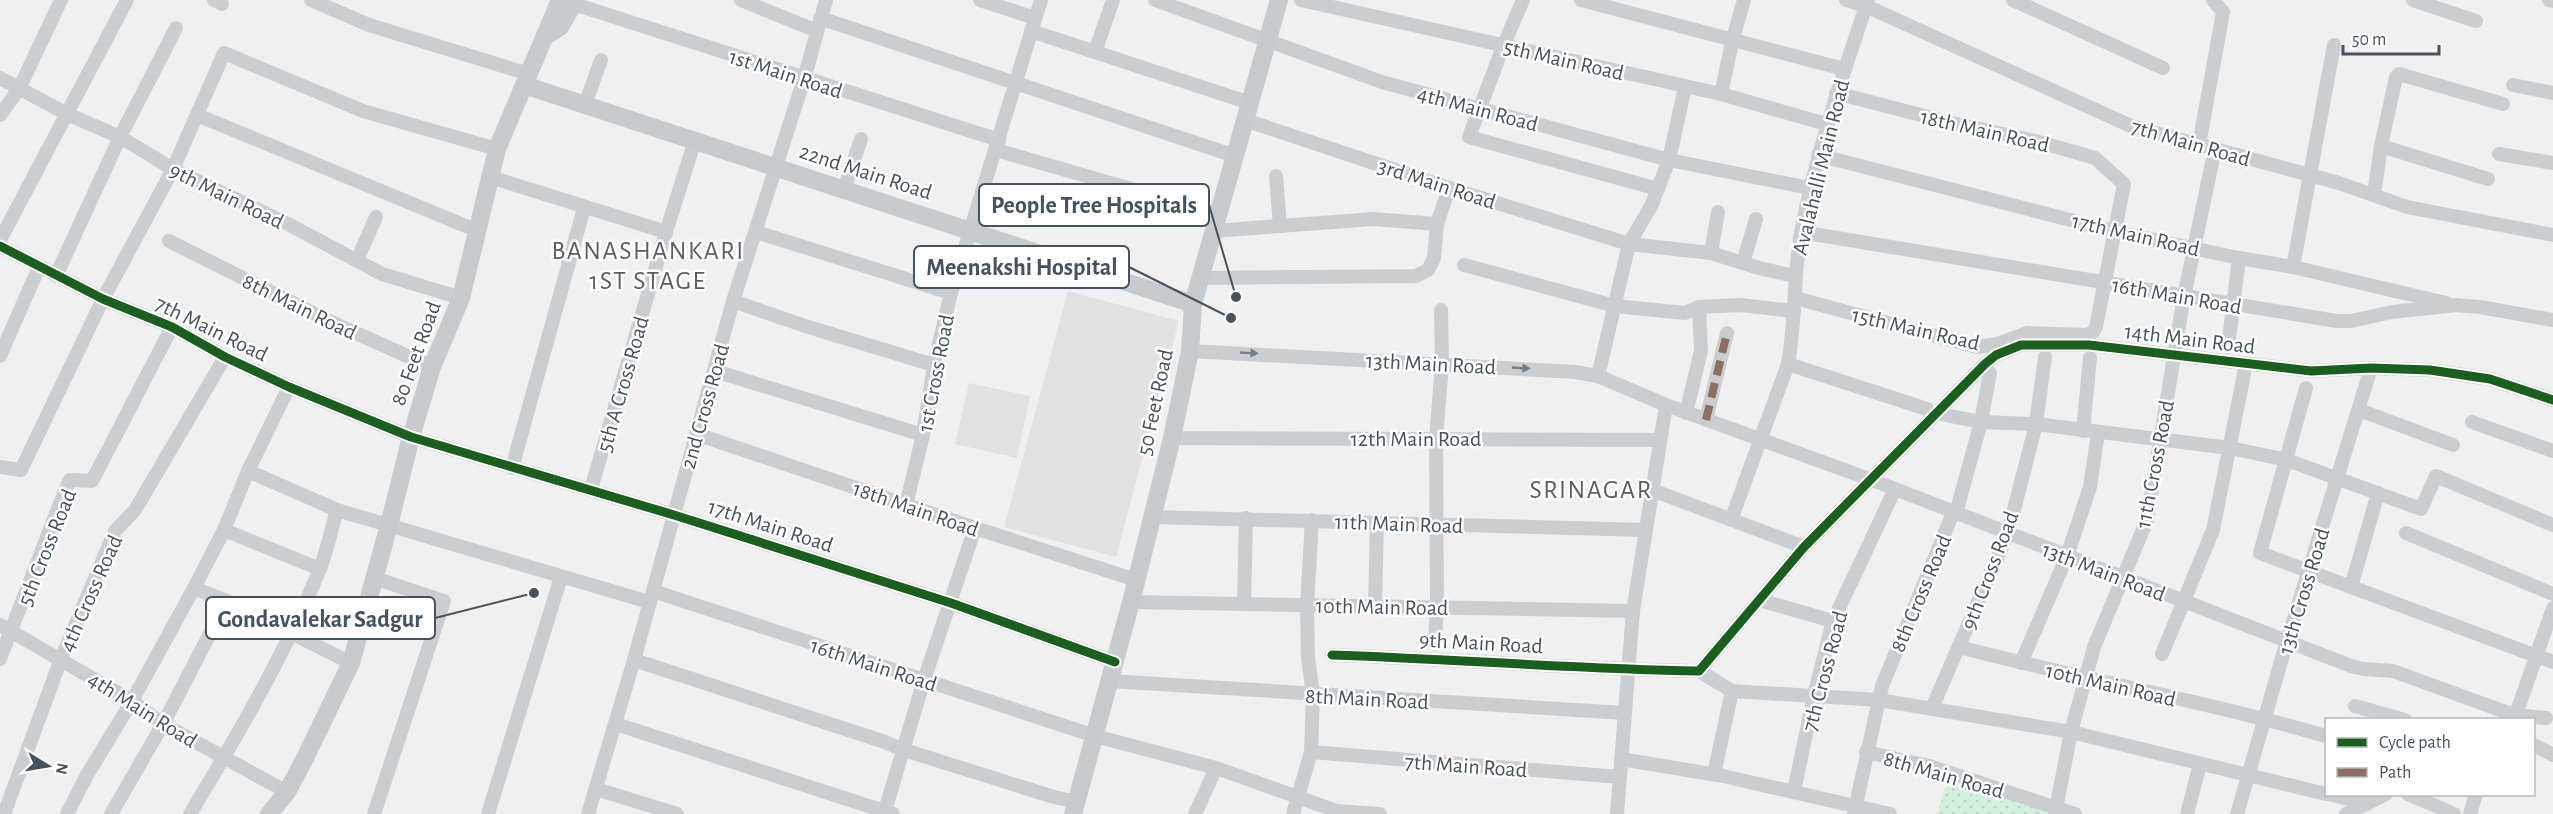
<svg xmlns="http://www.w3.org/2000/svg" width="2553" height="814" viewBox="0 0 2553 814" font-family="'Alegreya Sans',sans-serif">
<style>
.education{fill:#e2e1e2}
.grass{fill:url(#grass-dots)}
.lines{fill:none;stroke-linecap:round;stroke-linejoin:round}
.minor{stroke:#cbced1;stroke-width:14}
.major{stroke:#c7cbce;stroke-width:18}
.quiet{stroke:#8d6e63;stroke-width:8;stroke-dasharray:15 8;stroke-linecap:butt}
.cycleway-casing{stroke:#fff;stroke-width:13}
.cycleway{stroke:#1b5e20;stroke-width:9}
.oneway{fill:#757d86}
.labels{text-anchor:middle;stroke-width:5;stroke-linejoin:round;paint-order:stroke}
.street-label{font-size:22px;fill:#46525d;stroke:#fff}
.quarter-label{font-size:26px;letter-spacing:1.5px;fill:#5b5f64;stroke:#fff}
.leader{fill:none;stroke:#46525d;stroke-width:2}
.callout-dot{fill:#46525d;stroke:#fff;stroke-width:2}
.callout{fill:#fff;stroke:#46525d;stroke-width:2}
.callout-label{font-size:24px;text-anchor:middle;font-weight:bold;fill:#46525d}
</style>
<defs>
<pattern id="grass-dots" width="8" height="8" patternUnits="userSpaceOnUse" patternTransform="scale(1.5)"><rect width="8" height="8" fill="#d3f0df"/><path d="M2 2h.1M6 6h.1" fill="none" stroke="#b6d0c2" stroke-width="1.8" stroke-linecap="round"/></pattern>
</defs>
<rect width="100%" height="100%" fill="#f0f0f0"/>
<g class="education">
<path d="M1068 291 1179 321 1116 557 1004 527Z"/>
<path d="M969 383 1030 396 1017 458 955 444Z"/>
</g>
<path class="grass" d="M1947 783 2049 810 2048 814H1937Z"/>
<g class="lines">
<g class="minor">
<path d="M214 0 222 4"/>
<path d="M311 0 369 25 529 74"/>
<path d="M741 0 817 31"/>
<path d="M980 0 1035 18"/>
<path d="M1155 0 1382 82 1669 160 1810 188"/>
<path d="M1301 0 1721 94 1826 124"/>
<path d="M1523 0 1504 44 1469 137 1658 189"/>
<path d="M1581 0 1844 69"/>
<path d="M1846 0 1866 6 2131 126 2339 183 2407 207 2553 235"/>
<path d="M2013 0 2163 68"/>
<path d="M2413 0 2476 21"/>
<path d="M2549 0 2553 1"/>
<path d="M574 4 999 140"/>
<path d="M820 18 1235 156"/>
<path d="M1031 31 1250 103"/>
<path d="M1095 52 1113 0"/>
<path d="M0 78 67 114 120 137 173 169 288 224 382 274 461 298"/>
<path d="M2513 85 2553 93"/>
<path d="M1721 94 1733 38 1744 0"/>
<path d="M585 105 601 60"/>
<path d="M0 115 19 89 61 0"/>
<path d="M197 115 478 231"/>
<path d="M1245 120 1449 188 1629 244 1711 253 1759 268 1794 276"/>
<path d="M2199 145 2223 12 2213 0"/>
<path d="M2381 146 2488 179"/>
<path d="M996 150 1218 214"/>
<path d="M2499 154 2553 163"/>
<path d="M1818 155 2117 232 2239 258 2293 267 2446 303"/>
<path d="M1276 176 1280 226"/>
<path d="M490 177 666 232"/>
<path d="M844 190 861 139"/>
<path d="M2374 195 2381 146 2396 77 2399 74 2503 104"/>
<path d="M1214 231 1373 219 1437 224"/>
<path d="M756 232 951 293"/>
<path d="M1801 232 2336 321H2351L2392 312 2456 305 2480 307 2553 320"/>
<path d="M0 240 127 0"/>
<path d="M169 241 331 322 432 367"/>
<path d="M0 246 103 299 172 327 225 357 289 387 411 437 674 515 951 603 1115 662"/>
<path d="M1711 253 1718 212"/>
<path d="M357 260 376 217"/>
<path d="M1743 263 1756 219"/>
<path d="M1464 265 1615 306 1685 313 1699 307 1740 305 1794 311"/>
<path d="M2293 267 2334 45"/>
<path d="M56 276 120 137 176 28"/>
<path d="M1201 278 1416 276 1428 270 1434 258 1437 224 1449 188"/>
<path d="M1795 298 1977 347 1997 344 2027 333 2087 335 2093 332 2096 327 2124 184 2095 158 2036 141 1948 122 1836 93"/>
<path d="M733 301 805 326 934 365"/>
<path d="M2228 347 2239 258"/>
<path d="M1190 351 1575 372 1598 376 1666 405"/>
<path d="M0 356 39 267"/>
<path d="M1788 364 1927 409"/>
<path d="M715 371 923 435"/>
<path d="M1598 376 1629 244 1652 204 1669 160 1685 87"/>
<path d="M2306 388 2260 553 2553 662"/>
<path d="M2359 410 2453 445"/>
<path d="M1686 413 1701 351 1699 307"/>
<path d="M1945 415 1981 422 2036 424 2230 448 2287 460 2421 509 2436 476 2553 525"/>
<path d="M1706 420 1727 333"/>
<path d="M2472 422 2553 451"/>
<path d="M2083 431 2090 358"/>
<path d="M696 434 975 528 1136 580"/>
<path d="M1172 438 1660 440"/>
<path d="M0 467 21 470 103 299 173 169 224 53 363 111 497 149"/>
<path d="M512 468 584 208"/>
<path d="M248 471 337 510 649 602"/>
<path d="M591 489 666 232 695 140"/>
<path d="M1652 490 1804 547"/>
<path d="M906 505 923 435 934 365 951 293 1041 0"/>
<path d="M1152 517 1646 530"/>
<path d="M1731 520 1788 364C1796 320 1793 276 1801 233 1816 153 1842 77 1868 0"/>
<path d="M224 530 320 569"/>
<path d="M2406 533 2553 594"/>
<path d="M374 578 444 601 374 814"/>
<path d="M2351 587 2378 493"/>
<path d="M194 588 227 601 351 663"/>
<path d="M653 591 1095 736 1216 768 1337 811 1380 814"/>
<path d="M1759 600 1833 621"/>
<path d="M1131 602 1633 611"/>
<path d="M1244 603 1246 518"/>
<path d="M1375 606 1377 522"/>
<path d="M0 625 132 701 163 724 287 792"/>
<path d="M1435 644 1437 607 1436 438 1442 364 1441 310"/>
<path d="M1959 647C2081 679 2205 701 2326 736"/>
<path d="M2162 654 2213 530 2246 364"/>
<path d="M1332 655C1454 659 1576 669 1699 671L1804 547 1985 364 1996 355 2021 345H2089L2311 371 2371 368 2430 370 2490 379 2553 400"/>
<path d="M0 659 66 488 70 480 92 481 172 327"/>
<path d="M634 660 882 741 904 750 1054 797 1077 802"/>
<path d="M2021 663 2067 556 2090 487 2098 433"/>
<path d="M1699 671 1732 691 1879 700 2071 732 2326 794"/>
<path d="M1110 681 1625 713"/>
<path d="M2355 706 2405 720"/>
<path d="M1932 708 2008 533 2036 424 2045 357"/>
<path d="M2514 720 2553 608"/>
<path d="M616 724 893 814"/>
<path d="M2534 745 2553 755"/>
<path d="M1311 752 1620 777"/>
<path d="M1866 752 1929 766 2075 814"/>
<path d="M1621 759 1723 776 1890 814"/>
<path d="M1714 774 1732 691"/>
<path d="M596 789 677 814"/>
<path d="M1794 791 1814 696 1833 621 1895 489"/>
<path d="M2329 794 2367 804"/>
<path d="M2408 794 2454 814"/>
<path d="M4 814 61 659 115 531 135 510 225 357"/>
<path d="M67 814 87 775 132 701 194 588 224 530 248 471 289 387"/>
<path d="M111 814 163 724 227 601"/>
<path d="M190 814C237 736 284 656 319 571 327 552 331 530 337 510"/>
<path d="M488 814 561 577"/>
<path d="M588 814 634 660 733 301 804 79 826 0"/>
<path d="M884 814 924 680 975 528"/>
<path d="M1195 814 1216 768"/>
<path d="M1293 814 1311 752 1313 694 1308 658 1307 604 1312 520"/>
<path d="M1617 814 1633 611 1666 405 1872 480 2351 666 2364 669 2393 671 2514 715 2546 718"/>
<path d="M1854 814 1882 686 1951 518 1956 513 1981 422 1990 373"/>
<path d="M2055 814 2071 732 2094 647 2147 520 2184 296 2215 149"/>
<path d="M2187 814 2200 764"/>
<path d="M2237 814 2287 641 2371 368"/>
<path d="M2346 814 2386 794"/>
<path d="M2470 814 2476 794"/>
</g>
<g class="major">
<path d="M546 36 560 27 576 0"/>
<path d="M524 85 1193 304"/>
<path d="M269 814 287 792 305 758 351 663 389 525 411 437 432 367 461 298 497 149 560 0"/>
<path d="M1073 814 1131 602 1172 438 1190 351 1193 304 1279 0"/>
</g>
<path class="quiet" d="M1706 420 1727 333"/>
<defs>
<g id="cycleway">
<path d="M0 246 103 299 172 327 225 357 289 387 411 437 674 515 951 603 1115 662"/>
<path d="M1332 655C1454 659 1576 669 1699 671L1804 547 1985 364 1996 355 2021 345H2089L2311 371 2371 368 2430 370 2490 379 2553 400"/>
</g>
</defs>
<use href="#cycleway" class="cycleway-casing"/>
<use href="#cycleway" class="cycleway"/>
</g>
<defs><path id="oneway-solid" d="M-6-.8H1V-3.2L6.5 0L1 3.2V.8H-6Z" transform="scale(1.5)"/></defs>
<g class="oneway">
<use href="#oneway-solid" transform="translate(1249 353) rotate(3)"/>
<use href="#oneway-solid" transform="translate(1521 368) rotate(3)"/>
</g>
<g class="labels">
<g class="street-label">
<text transform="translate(1564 59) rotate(13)" y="8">5th Main Road</text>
<text transform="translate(786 73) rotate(18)" y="8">1st Main Road</text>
<text transform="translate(1478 108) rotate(15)" y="8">4th Main Road</text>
<text transform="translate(1985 130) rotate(13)" y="8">18th Main Road</text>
<text transform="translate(2191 142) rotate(16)" y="8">7th Main Road</text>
<text transform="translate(1820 167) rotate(-76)" y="8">Avalahalli Main Road</text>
<text transform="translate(866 171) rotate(18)" y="8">22nd Main Road</text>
<text transform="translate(1437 183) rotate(18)" y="8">3rd Main Road</text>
<text transform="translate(227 195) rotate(26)" y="8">9th Main Road</text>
<text transform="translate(2136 234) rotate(13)" y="8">17th Main Road</text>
<text transform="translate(2177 295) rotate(10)" y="8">16th Main Road</text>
<text transform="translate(300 306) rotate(26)" y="8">8th Main Road</text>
<text transform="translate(212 328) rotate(26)" y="8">7th Main Road</text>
<text transform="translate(1916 328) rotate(13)" y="8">15th Main Road</text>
<text transform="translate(2190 338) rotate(7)" y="8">14th Main Road</text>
<text transform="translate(415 353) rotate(-70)" y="8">80 Feet Road</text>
<text transform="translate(1431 363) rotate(3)" y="8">13th Main Road</text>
<text transform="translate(935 373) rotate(-79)" y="8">1st Cross Road</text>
<text transform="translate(622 384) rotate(-74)" y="8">5th A Cross Road</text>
<text transform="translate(1154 402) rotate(-78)" y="8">50 Feet Road</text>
<text transform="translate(704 406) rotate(-74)" y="8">2nd Cross Road</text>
<text x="1416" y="446">12th Main Road</text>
<text transform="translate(2154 464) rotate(-79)" y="8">11th Cross Road</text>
<text transform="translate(916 508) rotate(19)" y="8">18th Main Road</text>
<text transform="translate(1399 523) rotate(2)" y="8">11th Main Road</text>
<text transform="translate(771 525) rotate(18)" y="8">17th Main Road</text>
<text transform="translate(46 547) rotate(-68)" y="8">5th Cross Road</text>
<text transform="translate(1989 570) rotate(-69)" y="8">9th Cross Road</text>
<text transform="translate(2104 571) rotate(21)" y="8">13th Main Road</text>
<text transform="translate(2303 591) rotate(-73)" y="8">13th Cross Road</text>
<text transform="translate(90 593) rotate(-66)" y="8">4th Cross Road</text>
<text transform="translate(1920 593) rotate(-67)" y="8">8th Cross Road</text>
<text transform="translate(1382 606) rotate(1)" y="8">10th Main Road</text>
<text transform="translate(1481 642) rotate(3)" y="8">9th Main Road</text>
<text transform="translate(874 664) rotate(18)" y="8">16th Main Road</text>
<text transform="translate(1824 671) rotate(-75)" y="8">7th Cross Road</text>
<text transform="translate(2111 684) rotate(13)" y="8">10th Main Road</text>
<text transform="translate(1367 698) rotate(3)" y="8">8th Main Road</text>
<text transform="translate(143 709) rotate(32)" y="8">4th Main Road</text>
<text transform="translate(1466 765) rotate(4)" y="8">7th Main Road</text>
<text transform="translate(1944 774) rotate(16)" y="8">8th Main Road</text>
</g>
<g class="quarter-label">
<text x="648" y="259">BANASHANKARI<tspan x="648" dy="30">1ST STAGE</tspan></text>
<text x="1591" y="498">SRINAGAR</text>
</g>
</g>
<path class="leader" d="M1236 297L1209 205M1231 318L1129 267M534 593L435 618"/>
<g class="callout-dot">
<circle cx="1236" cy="297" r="6"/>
<circle cx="1231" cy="318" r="6"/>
<circle cx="534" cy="593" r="6"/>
</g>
<g class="callout">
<rect x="979" y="184" width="230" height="42" rx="6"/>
<rect x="914" y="246" width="215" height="42" rx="6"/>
<rect x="206" y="597" width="229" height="42" rx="6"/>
</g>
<g class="callout-label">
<text x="1094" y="213">People Tree Hospitals</text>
<text x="1022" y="275">Meenakshi Hospital</text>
<text x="320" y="627">Gondavalekar Sadgur</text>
</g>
<rect x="2325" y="718" width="210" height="78" fill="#ffffff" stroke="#b5babe" stroke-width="1.5"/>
<rect x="2337" y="738" width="30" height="9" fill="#1b5e20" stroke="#b5babe" stroke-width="1.5"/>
<text x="2379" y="748" font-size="18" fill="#46525d">Cycle path</text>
<rect x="2337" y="768" width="30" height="9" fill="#8d6e63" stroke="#b5babe" stroke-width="1.5"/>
<text x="2379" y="778" font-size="18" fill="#46525d">Path</text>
<g transform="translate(48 766) rotate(101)" stroke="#ffffff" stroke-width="4.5" paint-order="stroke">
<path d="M0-4.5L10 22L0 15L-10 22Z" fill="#46525d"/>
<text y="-9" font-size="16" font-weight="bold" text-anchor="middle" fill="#46525d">N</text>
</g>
<path d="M2343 45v9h96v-9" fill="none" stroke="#46525d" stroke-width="3"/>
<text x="2352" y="45" font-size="18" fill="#46525d" stroke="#ffffff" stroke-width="4.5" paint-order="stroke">50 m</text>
</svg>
